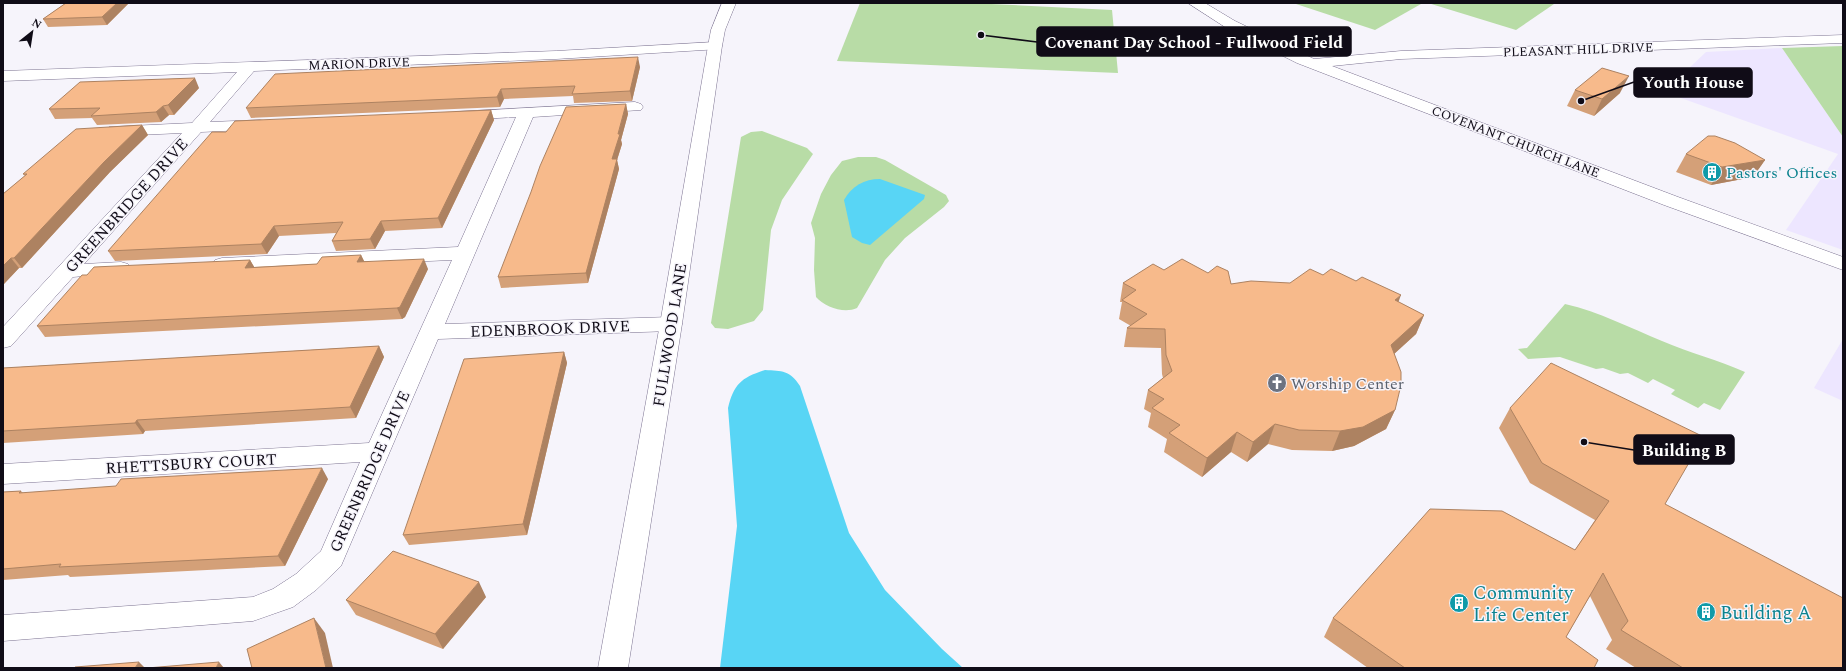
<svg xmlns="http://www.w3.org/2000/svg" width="1846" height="671" viewBox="0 0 1846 671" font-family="Spectral,serif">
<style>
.built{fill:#ede6ff}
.green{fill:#b8dca6}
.water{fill:#58d5f5}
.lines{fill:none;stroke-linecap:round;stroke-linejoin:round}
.minor-casing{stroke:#7c7391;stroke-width:1}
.tertiary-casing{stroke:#7c7391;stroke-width:1}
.minor{fill:#fff;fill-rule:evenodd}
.tertiary{fill:#fff;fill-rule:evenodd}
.wall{fill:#d4a078}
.shaded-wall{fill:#ad8261}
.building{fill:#f7ba8b;stroke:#ad8261}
.labels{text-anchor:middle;stroke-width:3;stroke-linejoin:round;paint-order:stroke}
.far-street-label{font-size:13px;fill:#100c17;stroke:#f6f4fb}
.culture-label{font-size:16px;fill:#0d838f;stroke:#f6f4fb;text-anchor:start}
.street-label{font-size:16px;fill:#100c17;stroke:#f6f4fb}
.worship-label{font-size:16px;fill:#5b616d;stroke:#f6f4fb;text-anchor:start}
.near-culture-label{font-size:19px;fill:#0d838f;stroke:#f6f4fb;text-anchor:start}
.leader{fill:none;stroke:#100c17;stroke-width:1.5}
.callout-dot{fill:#100c17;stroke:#f6f4fb;stroke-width:1.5}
.callout{fill:#100c17;stroke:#100c17;stroke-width:1.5}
.callout-label{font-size:17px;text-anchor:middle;font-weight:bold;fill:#fff}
</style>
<rect width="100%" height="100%" fill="#f6f4fb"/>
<g class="built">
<path d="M1782 48 1843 137V250L1786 230 1838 154 1664 92 1706 52Z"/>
<path d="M1843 339V401L1814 388Z"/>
</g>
<g class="green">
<path d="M860 3H970L1112 10 1118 73 837 61Z"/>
<path d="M1293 3H1417L1421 4 1375 30Z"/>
<path d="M1428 3H1551L1554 4 1516 30Z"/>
<path d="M1843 46V137L1782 48Z"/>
<path d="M762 131 807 148 813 154 782 200 771 230 763 310 754 321 728 329 715 328 711 323 741 137 751 132Z"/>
<path d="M858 157H876L885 160 946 195 949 201 944 207 905 238 885 260 857 308C844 314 825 307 816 297L814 270 815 238 811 223 821 194 831 175 842 161Z"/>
<path d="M1565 304C1600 312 1630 328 1662 341 1690 353 1718 360 1745 372L1720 410 1704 403 1698 408 1671 394 1675 390 1653 379 1648 383 1628 373 1620 374 1603 368 1596 369 1560 357 1528 359 1518 349 1527 348Z"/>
</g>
<g class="water">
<path d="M880 179 925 195 924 199 870 245 862 243 852 237 844 200C852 186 864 179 880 179Z"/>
<path d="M765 370C782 371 790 370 800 386L849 533 885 590 942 649 963 668H720L737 526 728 408C734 384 741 378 765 370Z"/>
</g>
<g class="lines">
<defs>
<g id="minor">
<path d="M1188 3H1205L1235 21 1314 59 1401 51 1843 35V43L1401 59 1332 66 1678 197 1843 257V270L1664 205 1297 63 1225 27Z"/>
<path d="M715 42 720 43 722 46 720 49 556 59 254 71 210 122 260 120 266 121 268 125 266 129 201 132 84 264 121 262 128 264 131 268 128 272 73 277 11 346 3 348V327L182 133 115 136 109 135 107 131 109 127 192 123 237 72 3 81V71L556 51Z"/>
<path d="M635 102 641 104 643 107 641 110 533 117 445 324 671 317 679 319 682 324 679 329 671 331 438 339 341 566 316 590 293 607 253 621 3 641V615L253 597 273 589 296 574 321 551 360 462 3 484V464L369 443 452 260 222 270 215 268 212 264 215 260 222 258 458 247 516 117 462 120 456 118 454 115 456 112Z"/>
</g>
<path id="tertiary" d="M722 3H736L725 30 722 46 682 324 628 668H598L660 324 708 46 711 30Z"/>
</defs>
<use href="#minor" class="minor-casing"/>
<use href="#tertiary" class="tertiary-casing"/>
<use href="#minor" class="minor"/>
<use href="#tertiary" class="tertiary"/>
</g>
<g class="wall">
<path d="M66 3H129L107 25 48 27 43 19Z"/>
<path d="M640 67 632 101 574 103 573 96 504 99 500 107 251 118 246 108Z"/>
<path d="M199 88 174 115H169L161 122 97 125 92 118 55 119 49 109Z"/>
<path d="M1575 90 1620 93 1594 116 1567 106Z"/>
<path d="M626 104 628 114 621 140 622 144 617 160 619 169 588 283 501 288 498 277Z"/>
<path d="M491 110 494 120 442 228 385 231 375 249 336 251 332 241 336 233 279 236 267 254 115 261 108 251 226 132Z"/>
<path d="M142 125 148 135 110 172 22 268H19L3 285V194L25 176 23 174Z"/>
<path d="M1686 154 1765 160 1753 177 1711 185 1676 172Z"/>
<path d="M361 255 364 261 428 269 405 317 402 319 45 337 37 326 87 275 250 260 254 267 317 264Z"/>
<path d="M1164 270 1208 273 1231 284 1290 283 1323 275 1398 302 1424 315 1416 334 1394 354 1395 410 1386 429 1354 446 1332 451 1292 450 1268 444 1247 462 1231 452 1202 477 1164 452 1167 439 1148 427 1151 413 1144 409 1148 390 1163 378 1162 374 1161 348 1124 347 1127 328 1131 326 1119 319 1122 302H1120L1123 283Z"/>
<path d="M379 346 384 357 356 418 145 431 143 434 3 443V368Z"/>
<path d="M564 352 567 363 527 535 409 545 403 535Z"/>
<path d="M1510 408 1665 504 1843 668H1636L1606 649 1612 640 1590 596 1566 637 1594 668H1368L1324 637 1333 618 1575 550 1595 520 1530 483 1499 428Z"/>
<path d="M328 479 285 566 70 577 68 575 3 580V492L21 491 23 493Z"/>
<path d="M486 597 443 649 356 615 346 600Z"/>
</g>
<g class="shaded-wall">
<path d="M117 3H129L107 25 102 17Z"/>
<path d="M638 57 640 67 632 101 630 91Z"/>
<path d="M1629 76 1620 93 1594 116 1602 99Z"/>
<path d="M195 78 199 88 174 115 168 105Z"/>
<path d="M501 89 504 99 500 107 497 97Z"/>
<path d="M626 104 628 114 621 140 622 144 617 160 619 169 588 283 586 273 612 159Z"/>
<path d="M163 106 169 115 161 122 156 112Z"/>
<path d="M491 110 494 120 442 228 438 218Z"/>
<path d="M142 125 148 135 110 172 22 268 14 258 104 162Z"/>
<path d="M1765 160 1753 177 1711 185 1722 167Z"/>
<path d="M381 221 385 231 375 249 370 239Z"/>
<path d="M274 226 279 236 267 254 261 244Z"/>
<path d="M361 255 366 265 357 262Z"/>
<path d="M11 258 19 268 3 285V266Z"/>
<path d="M424 259 428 269 405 317 402 319 397 308Z"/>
<path d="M250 260 256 270 245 268Z"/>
<path d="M1401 295 1394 314 1395 300Z"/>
<path d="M1424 315 1416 334 1383 364 1391 345Z"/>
<path d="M379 346 384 357 356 418 350 407Z"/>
<path d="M564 352 567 363 527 535 523 524Z"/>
<path d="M1395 410 1386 429 1354 446 1332 451 1340 431Z"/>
<path d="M137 420 145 431 143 434 135 423Z"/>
<path d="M1275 424 1268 444 1247 462 1253 442Z"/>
<path d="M1237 432 1231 452 1202 477 1207 458Z"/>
<path d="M322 468 328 479 285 566 278 556Z"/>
<path d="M479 582 486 597 443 649 435 634Z"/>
<path d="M314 618 325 633 333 668H326Z"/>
<path d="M139 662 145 668H135Z"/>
<path d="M219 662 224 668H216Z"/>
</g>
<g class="building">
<path d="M66 3H117L102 17 43 19Z"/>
<path d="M638 57 630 91 572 94 575 86 501 89 497 97 246 108 275 74Z"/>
<path d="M1602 68 1629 76 1602 99 1575 90Z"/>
<path d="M195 78 168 105 163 106 156 112 91 116 100 108 49 109 80 82Z"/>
<path d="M626 104 618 134H620L612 159H617L586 273 498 277 531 192 540 166 566 107Z"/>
<path d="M491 110 438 218 381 221 370 239 332 241 343 222 274 226 261 244 108 251 212 132H226L235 121Z"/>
<path d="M142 125 104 162 14 258H11L3 266V194L27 174H23L76 129Z"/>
<path d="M1708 136H1715L1735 143 1765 160 1722 167 1686 154Z"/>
<path d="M361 255 357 262 424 259 400 307 397 308 37 326 82 275H87L94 267 250 260 245 268 317 264 322 257Z"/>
<path d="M1182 259 1208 273 1217 266 1228 271 1231 284 1251 281 1290 283 1310 269 1323 275 1331 269 1356 281 1362 277 1401 295 1395 300 1424 315 1391 345 1401 372V385L1395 410 1363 427 1340 431 1299 430 1275 424 1253 442 1237 432 1207 458 1169 433 1180 425 1152 408 1164 399 1148 390 1172 371 1166 355 1165 329 1127 328 1147 314 1122 300 1136 290 1123 283 1153 264 1164 270Z"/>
<path d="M379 346 350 407 137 420 135 423 3 431V368Z"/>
<path d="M564 352 523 524 403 535 464 359Z"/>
<path d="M1551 363 1704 437 1665 504 1843 598V668H1683L1621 630 1628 621 1603 573 1566 637 1598 660 1594 668H1405L1333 618 1430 509 1502 511 1575 550 1609 501 1542 463 1510 408Z"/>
<path d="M322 468 278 556 59 567 61 564 3 569V492L21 491 19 493 116 486 121 479Z"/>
<path d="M393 551 479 582 435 634 346 600Z"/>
<path d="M314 618 326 668H252L247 649Z"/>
<path d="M139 662 135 668H74L75 667Z"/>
<path d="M219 662 216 668H147Z"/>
</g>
<defs>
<symbol id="building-disc" viewBox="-11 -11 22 22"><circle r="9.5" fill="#0f9aa8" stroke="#f6f4fb"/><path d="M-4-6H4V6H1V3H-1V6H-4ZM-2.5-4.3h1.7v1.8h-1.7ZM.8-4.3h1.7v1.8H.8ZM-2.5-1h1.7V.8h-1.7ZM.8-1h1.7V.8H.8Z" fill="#fff"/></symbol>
<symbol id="church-disc" viewBox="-11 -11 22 22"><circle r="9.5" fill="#6b7280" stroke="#f6f4fb"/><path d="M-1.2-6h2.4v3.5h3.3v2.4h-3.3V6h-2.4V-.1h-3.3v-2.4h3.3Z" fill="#fff"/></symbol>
</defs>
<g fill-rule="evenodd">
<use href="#building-disc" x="1701" y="161" width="22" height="22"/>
<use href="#church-disc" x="1266" y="372" width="22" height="22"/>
<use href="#building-disc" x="1448" y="592" width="22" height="22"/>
<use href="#building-disc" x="1695" y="601" width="22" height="22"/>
</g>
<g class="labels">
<g class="far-street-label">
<text transform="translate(1578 49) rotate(-2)" y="5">PLEASANT HILL DRIVE</text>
<text transform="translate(359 63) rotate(-2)" y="5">MARION DRIVE</text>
<text transform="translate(1516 141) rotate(21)" y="5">COVENANT CHURCH LANE</text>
</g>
<g class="culture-label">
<text x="1726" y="178">Pastors' Offices</text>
</g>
<g class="street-label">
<text transform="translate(126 205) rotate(-48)" y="6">GREENBRIDGE DRIVE</text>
<text transform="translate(550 328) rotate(-2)" y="6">EDENBROOK DRIVE</text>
<text transform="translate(669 335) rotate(-81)" y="6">FULLWOOD LANE</text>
<text transform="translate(191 463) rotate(-3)" y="6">RHETTSBURY COURT</text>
<text transform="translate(369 471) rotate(-66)" y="6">GREENBRIDGE DRIVE</text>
</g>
<g class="worship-label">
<text x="1291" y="389">Worship Center</text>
</g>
<g class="near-culture-label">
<text x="1473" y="599">Community<tspan x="1473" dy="22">Life Center</tspan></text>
<text x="1720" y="619">Building A</text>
</g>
</g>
<path class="leader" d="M981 35L1037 42M1581 101L1634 82M1584 442L1634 450"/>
<g class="callout-dot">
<circle cx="981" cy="35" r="4"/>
<circle cx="1581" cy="101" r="4"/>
<circle cx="1584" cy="442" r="4"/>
</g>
<g class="callout">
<rect x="1037" y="27" width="314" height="29" rx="4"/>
<rect x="1634" y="68" width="118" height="29" rx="4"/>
<rect x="1634" y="435" width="100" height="29" rx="4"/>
</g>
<g class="callout-label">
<text x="1194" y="48">Covenant Day School - Fullwood Field</text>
<text x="1693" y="88">Youth House</text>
<text x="1684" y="456">Building B</text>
</g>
<rect width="1846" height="671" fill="none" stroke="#100c17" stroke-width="8"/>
<g transform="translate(32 32) rotate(30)" stroke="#f6f4fb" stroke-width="3" paint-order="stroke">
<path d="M0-3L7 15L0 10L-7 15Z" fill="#100c17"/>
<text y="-6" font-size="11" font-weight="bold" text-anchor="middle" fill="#100c17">N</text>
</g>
</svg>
